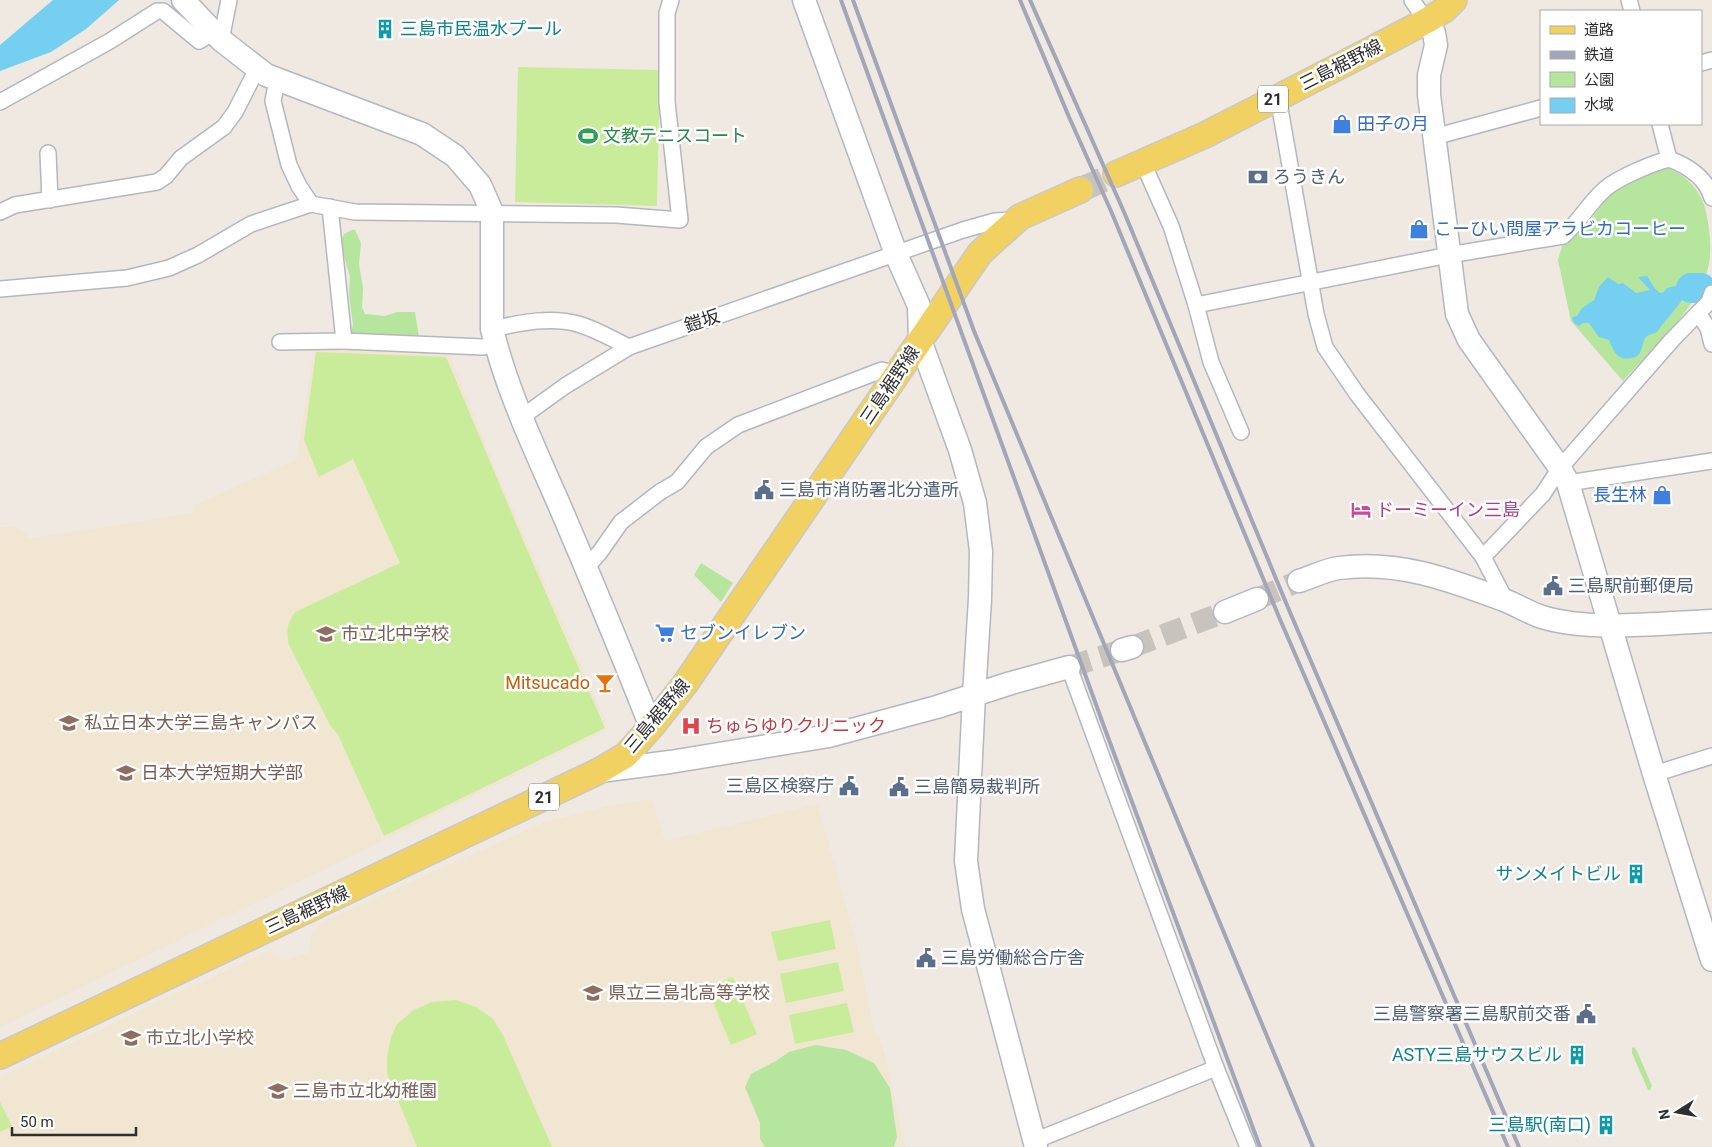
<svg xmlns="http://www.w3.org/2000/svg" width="1712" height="1147" viewBox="0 0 1712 1147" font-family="Roboto,'Noto Sans JP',sans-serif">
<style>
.education{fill:#f0e6d1}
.green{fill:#b6e59e}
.pitch{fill:#c9ec9a}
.water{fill:#75cff0}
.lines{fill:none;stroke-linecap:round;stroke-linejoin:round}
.river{stroke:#75cff0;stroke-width:30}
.secondary-tunnel{stroke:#c8c4bd;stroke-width:22;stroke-dasharray:22 11;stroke-linecap:butt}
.primary-tunnel{stroke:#c8c4bd;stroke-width:25;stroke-dasharray:25 12;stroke-linecap:butt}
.street-casing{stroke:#b4b7c1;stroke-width:18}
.secondary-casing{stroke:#b4b7c1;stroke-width:25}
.primary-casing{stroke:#c9c9c9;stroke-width:28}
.street{stroke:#fff;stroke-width:15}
.secondary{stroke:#fff;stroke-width:22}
.primary{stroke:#f2d163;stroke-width:25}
.rail{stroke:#a3a6b8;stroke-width:4}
.labels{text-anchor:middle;stroke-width:5;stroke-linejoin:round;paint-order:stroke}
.shield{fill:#fff;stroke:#6d6d6d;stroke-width:1}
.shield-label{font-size:16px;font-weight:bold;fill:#2e2e2e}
.culture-label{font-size:18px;fill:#0d838f;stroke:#fff;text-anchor:end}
.street-label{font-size:18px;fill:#2e2e2e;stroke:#fff}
.shop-label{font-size:18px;fill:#366cbe;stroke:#fff;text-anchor:start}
.leisure-label{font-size:18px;fill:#27864d;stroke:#fff;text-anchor:start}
.service-label{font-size:18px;fill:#4e5e75;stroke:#fff;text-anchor:start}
.hotel-label{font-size:18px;fill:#b23c85;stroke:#fff;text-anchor:start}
.education-label{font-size:18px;fill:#785e54;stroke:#fff;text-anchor:start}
.food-label{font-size:18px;fill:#c56008;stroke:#fff;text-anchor:end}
.health-label{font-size:18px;fill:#be3a42;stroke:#fff;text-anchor:start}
</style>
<rect width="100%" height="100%" fill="#efe9e1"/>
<g class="education">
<path d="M314 349 449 353 500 480 609 729 380 842 0 1027V527H13L25 533 28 539 194 513 193 506 297 459Z"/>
<path d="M652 799 665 841 817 804 857 945 875 1034 880 1039 886 1059 905 1147H0V1077L162 1000 270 951 284 961 309 952 311 936 320 923 545 822 604 807Z"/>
</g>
<g class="green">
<path d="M1664 167C1685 173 1702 191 1706 212 1709 226 1711 240 1710 254 1709 299 1652 349 1623 381L1571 321 1558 260 1563 243 1587 224 1610 194 1641 177Z"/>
<path d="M352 230H355L361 243 359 264 363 288 362 307 365 314 385 316 397 312H415L419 337 350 334 353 325 349 295 350 277 340 242 344 234Z"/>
<path d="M701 563 733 583 721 602 694 575Z"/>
<path d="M815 1045 846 1050 874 1063 890 1088 897 1137 894 1147H765L760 1139V1123L745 1087 751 1074 776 1061 789 1052Z"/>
<path d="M1634 1047 1637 1051 1652 1086 1650 1090H1648L1632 1053V1048Z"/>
</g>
<g class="pitch">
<path d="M518 67 660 70 657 206 515 202Z"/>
<path d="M316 352 446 357 528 552 605 728 384 836 338 735 330 725 289 645C286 631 287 624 295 612L400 563 353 459 319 477 304 440Z"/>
<path d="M830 920 836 949 778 961 771 932Z"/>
<path d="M838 962 844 991 786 1003 780 974Z"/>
<path d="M733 977 757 1034 731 1045 707 988Z"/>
<path d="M456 1000 476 1007 492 1018 503 1035 552 1147H417L387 1073V1058L391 1037 397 1024 414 1010 432 1002Z"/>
<path d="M847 1003 854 1032 795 1044 789 1015Z"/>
<path d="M0 1102 12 1126 0 1132Z"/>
</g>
<g class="water">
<path d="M53 0H119L86 29 51 52 0 71V45Z"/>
<path d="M1647 276 1655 289 1660 293 1664 292 1667 288 1692 282 1691 291C1683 295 1681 303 1675 309 1669 317 1663 323 1657 332 1653 334 1649 334 1646 337 1642 342 1643 350 1638 355 1636 357 1634 358 1631 358 1618 361 1613 351 1609 340L1599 337 1589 323H1583L1579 326 1574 323 1572 317 1577 316 1582 308 1594 300 1599 287 1608 277 1618 284 1623 283 1636 293 1650 290 1638 277Z"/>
</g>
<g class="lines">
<path class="river" d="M1691 288H1701"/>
<g class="secondary-tunnel">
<path d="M1257 599 1299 581"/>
<path d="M1132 647 1225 612"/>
<path d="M1069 667 1122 650"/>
</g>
<path class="primary-tunnel" d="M1080 190 1116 174"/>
<defs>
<g id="street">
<path d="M1412 0 1420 12 1428 20"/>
<path d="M1629 0 1632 11"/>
<path d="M221 40 229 0"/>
<path d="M1701 63 1712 60"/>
<path d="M277 80 273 101 289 165 299 186 311 204"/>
<path d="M1278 97 1316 314 1325 347 1357 394 1483 557 1506 601"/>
<path d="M0 102 110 41 157 11H163L199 41 214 32"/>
<path d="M1660 124 1669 159C1688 166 1706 177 1712 198"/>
<path d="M1434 137 1541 108"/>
<path d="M48 153 50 200"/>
<path d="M1143 163 1171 226 1196 305 1211 362 1241 432"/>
<path d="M330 207 344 341 483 347 496 344"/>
<path d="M0 212 15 205 157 182 166 176 181 158 224 127 235 112 257 69"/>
<path d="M0 289 127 278 169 268 198 255 251 224 311 204 355 212 616 215 680 220 667 102V13L671 0"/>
<path d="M1196 305 1449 255 1563 236C1579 222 1589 203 1605 189 1617 178 1653 163 1669 159"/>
<path d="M1698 313 1708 328 1712 344"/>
<path d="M492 329C520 323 550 316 578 324 596 329 612 339 629 347"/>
<path d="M280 342 344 341"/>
<path d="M522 417 565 386 629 347 963 230 995 221 1015 220"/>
<path d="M1568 483 1712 461"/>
<path d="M1483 557 1543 494 1560 468 1672 340 1709 302 1712 293"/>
<path d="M586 568 600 552 621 522 660 492 677 482 706 447 738 425 882 370 897 375"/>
<path d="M1069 667 1216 1068 1248 1147"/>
<path d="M1654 774 1712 756"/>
<path d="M1034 1141 1216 1068"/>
</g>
<g id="secondary">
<path d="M183 0 221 40 266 75 422 134 455 156 480 185 492 212V329C507 392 536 451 561 509 592 581 622 654 651 727"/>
<path d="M804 0 896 254 919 306 920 340 960 450 975 503 981 551 980 599 974 695 966 861 973 909 1036 1147"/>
<path d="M1428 20 1434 33 1436 45 1429 75V95L1457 314 1469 340 1560 468 1568 483 1654 774 1712 960"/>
<path d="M1299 581C1312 577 1325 570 1339 568 1398 560 1450 580 1504 600 1517 605 1529 613 1542 617 1591 632 1661 623 1712 621"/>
<path d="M1225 612 1257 599"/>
<path d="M1122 650 1132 647"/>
<path d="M600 771 670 762 829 736 937 707 1011 683 1069 667"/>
</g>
<g id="primary">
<path d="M1116 174 1205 135 1361 55 1428 20 1444 10 1454 0"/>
<path d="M0 1056 599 771 626 755 651 727 685 684 980 253 1020 217 1080 190"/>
</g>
</defs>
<use href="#street" class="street-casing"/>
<use href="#secondary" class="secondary-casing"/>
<use href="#primary" class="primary-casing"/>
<use href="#street" class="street"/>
<use href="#secondary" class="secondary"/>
<use href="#primary" class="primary"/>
<g class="rail">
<path d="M841 0 1102 721 1260 1147"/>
<path d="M853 0 974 331 1313 1147"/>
<path d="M1020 0 1069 117 1111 211 1279 617 1508 1147"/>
<path d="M1030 0 1124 212 1289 610 1519 1147"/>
</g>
</g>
<defs>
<symbol id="building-bare" viewBox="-9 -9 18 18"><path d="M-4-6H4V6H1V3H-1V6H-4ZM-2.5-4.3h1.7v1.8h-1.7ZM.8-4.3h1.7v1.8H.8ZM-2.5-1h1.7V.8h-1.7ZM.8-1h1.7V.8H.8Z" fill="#0f9aa8" stroke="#fff" stroke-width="2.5" paint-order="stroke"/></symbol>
<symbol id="shop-bare" viewBox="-9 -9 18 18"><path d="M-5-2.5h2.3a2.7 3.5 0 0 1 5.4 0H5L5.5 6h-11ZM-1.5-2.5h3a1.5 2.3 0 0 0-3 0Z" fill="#3f7fe0" stroke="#fff" stroke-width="2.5" paint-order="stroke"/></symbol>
<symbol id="stadium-bare" viewBox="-9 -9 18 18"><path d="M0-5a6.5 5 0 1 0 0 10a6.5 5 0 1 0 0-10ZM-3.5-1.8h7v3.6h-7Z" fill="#2e9e5b" stroke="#fff" stroke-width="2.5" paint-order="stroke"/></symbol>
<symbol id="bank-bare" viewBox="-9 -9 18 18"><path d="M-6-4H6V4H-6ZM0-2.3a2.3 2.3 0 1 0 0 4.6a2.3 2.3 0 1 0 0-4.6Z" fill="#5c6f8a" stroke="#fff" stroke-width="2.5" paint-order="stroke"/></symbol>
<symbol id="civic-bare" viewBox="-9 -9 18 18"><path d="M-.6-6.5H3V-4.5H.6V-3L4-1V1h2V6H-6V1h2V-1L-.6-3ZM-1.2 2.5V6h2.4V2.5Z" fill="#5c6f8a" stroke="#fff" stroke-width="2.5" paint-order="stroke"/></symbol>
<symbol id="hotel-bare" viewBox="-9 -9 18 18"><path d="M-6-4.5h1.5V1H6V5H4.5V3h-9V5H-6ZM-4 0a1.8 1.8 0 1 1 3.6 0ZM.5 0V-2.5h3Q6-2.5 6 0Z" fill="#d1479c" stroke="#fff" stroke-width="2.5" paint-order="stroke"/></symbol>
<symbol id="supermarket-bare" viewBox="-9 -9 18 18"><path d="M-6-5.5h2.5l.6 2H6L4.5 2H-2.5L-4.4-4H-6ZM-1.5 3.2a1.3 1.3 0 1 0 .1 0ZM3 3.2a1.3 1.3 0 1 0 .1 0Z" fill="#3f7fe0" stroke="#fff" stroke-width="2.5" paint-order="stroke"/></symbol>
<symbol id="school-bare" viewBox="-9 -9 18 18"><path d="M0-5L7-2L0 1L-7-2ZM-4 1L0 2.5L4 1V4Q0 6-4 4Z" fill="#8d6e63" stroke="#fff" stroke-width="2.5" paint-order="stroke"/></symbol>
<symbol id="bar-bare" viewBox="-9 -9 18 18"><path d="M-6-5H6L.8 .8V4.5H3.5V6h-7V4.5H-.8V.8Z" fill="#e8710a" stroke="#fff" stroke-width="2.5" paint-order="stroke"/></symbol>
<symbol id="hospital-bare" viewBox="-9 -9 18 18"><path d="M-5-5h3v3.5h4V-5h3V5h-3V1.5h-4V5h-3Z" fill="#e0444e" stroke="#fff" stroke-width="2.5" paint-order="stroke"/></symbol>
<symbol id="university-bare" viewBox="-9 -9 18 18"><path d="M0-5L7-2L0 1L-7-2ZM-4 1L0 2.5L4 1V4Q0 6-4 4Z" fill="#8d6e63" stroke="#fff" stroke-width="2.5" paint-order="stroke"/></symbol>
</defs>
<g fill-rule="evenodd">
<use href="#building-bare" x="371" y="15" width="28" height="28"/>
<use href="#shop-bare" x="1328" y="110" width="28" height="28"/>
<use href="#stadium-bare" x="574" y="122" width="28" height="28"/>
<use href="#bank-bare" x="1244" y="163" width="28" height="28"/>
<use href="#shop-bare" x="1405" y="215" width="28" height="28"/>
<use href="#civic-bare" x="750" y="476" width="28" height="28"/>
<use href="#shop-bare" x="1648" y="481" width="28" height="28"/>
<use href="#hotel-bare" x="1347" y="496" width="28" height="28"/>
<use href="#civic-bare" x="1539" y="572" width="28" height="28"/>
<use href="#supermarket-bare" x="651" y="619" width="28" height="28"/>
<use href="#school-bare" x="312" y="620" width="28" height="28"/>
<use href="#bar-bare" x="591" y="669" width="28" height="28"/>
<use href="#school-bare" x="55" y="709" width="28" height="28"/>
<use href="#hospital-bare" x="677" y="712" width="28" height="28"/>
<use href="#university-bare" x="112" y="759" width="28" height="28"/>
<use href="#civic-bare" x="835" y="772" width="28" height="28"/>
<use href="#civic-bare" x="885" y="773" width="28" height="28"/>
<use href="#building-bare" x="1622" y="860" width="28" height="28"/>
<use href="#civic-bare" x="912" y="944" width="28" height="28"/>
<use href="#school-bare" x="579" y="979" width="28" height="28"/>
<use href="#civic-bare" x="1572" y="1000" width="28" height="28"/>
<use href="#school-bare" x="117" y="1024" width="28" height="28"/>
<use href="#building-bare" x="1563" y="1041" width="28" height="28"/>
<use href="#school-bare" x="264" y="1077" width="28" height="28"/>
<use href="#building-bare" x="1592" y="1111" width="28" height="28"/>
</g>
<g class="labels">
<g class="shield">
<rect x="1258" y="85.5" width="30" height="27" rx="4"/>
<rect x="529" y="783.5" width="30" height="27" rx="4"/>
</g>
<g class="shield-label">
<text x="1273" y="105">21</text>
<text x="544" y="803">21</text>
</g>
<g class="culture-label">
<text x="400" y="35" text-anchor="start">三島市民温水プール</text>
<text x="1621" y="880">サンメイトビル</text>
<text x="1562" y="1061">ASTY三島サウスビル</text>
<text x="1591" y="1131">三島駅(南口)</text>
</g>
<g class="street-label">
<text transform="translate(1341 65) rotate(-27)" y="6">三島裾野線</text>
<text transform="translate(702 321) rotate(-19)" y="6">鎧坂</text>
<text transform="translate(890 385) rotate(-56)" y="6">三島裾野線</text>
<text transform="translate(657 716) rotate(-50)" y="6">三島裾野線</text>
<text transform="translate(307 910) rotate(-25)" y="6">三島裾野線</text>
</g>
<g class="shop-label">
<text x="1357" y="130">田子の月</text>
<text x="1434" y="235">こーひい問屋アラビカコーヒー</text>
<text x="1647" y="501" text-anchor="end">長生林</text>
<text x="680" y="639">セブンイレブン</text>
</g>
<g class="leisure-label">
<text x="603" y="142">文教テニスコート</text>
</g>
<g class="service-label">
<text x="1273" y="183">ろうきん</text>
<text x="779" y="496">三島市消防署北分遣所</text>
<text x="1568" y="592">三島駅前郵便局</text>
<text x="834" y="792" text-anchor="end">三島区検察庁</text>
<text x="914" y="793">三島簡易裁判所</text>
<text x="941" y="964">三島労働総合庁舎</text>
<text x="1571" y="1020" text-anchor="end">三島警察署三島駅前交番</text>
</g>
<g class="hotel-label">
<text x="1376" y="516">ドーミーイン三島</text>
</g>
<g class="education-label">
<text x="341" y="640">市立北中学校</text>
<text x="84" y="729">私立日本大学三島キャンパス</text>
<text x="141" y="779">日本大学短期大学部</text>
<text x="608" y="999">県立三島北高等学校</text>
<text x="146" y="1044">市立北小学校</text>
<text x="293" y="1097">三島市立北幼稚園</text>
</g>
<g class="food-label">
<text x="590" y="689">Mitsucado</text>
</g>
<g class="health-label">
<text x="706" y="732">ちゅらゆりクリニック</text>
</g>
</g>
<rect x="1540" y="10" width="162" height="115" fill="#ffffff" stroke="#ababab"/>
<rect x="1550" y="26" width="25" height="8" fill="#f2d163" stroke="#ababab"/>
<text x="1584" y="35" font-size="15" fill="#2e2e2e">道路</text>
<rect x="1550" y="51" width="25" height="8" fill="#a3a6b8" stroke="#ababab"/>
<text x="1584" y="60" font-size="15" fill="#2e2e2e">鉄道</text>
<rect x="1550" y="72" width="25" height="15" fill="#b6e59e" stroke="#ababab"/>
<text x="1584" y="85" font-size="15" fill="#2e2e2e">公園</text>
<rect x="1550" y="98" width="25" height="15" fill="#75cff0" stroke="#ababab"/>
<text x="1584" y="110" font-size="15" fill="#2e2e2e">水域</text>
<g transform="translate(1677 1112) rotate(259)" stroke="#ffffff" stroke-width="4" paint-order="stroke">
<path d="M0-4L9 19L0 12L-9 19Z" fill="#2e2e2e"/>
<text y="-8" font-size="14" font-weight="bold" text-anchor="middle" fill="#2e2e2e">N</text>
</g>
<path d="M12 1127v8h124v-8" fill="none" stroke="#2e2e2e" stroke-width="2.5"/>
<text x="20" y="1127" font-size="15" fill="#2e2e2e" stroke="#ffffff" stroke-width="4" paint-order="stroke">50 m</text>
</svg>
